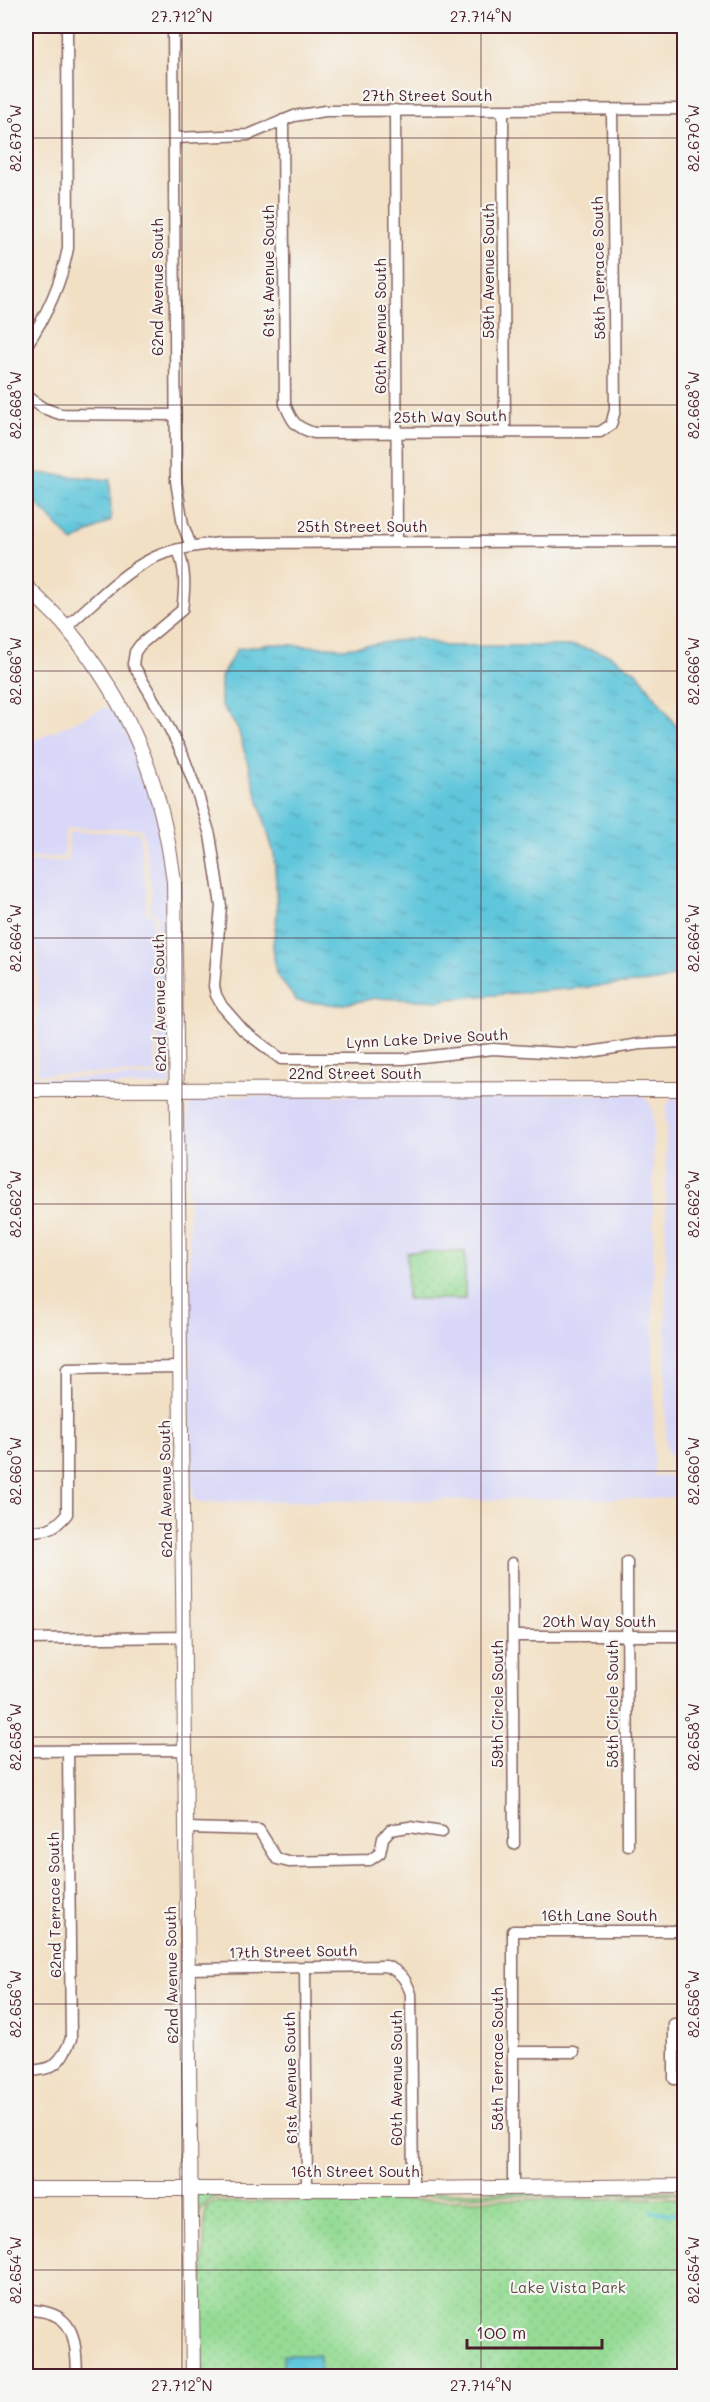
<svg xmlns="http://www.w3.org/2000/svg" width="710" height="2402" viewBox="0 0 710 2402" font-family="Mali,sans-serif">
<style>
.built{fill:#d8d7f8}
.park{fill:url(#park-dots);stroke:#707e60;stroke-width:1.5}
.water{fill:url(#water-ripples);stroke:#547283;stroke-width:1.5}
.lines{fill:none;stroke-linecap:round;stroke-linejoin:round}
.stream{stroke:#5ec6db;stroke-width:3}
.minor-casing{stroke:#856361;stroke-width:13}
.tertiary-casing{stroke:#856361;stroke-width:16}
.minor{stroke:#fff;stroke-width:10}
.tertiary{stroke:#fff;stroke-width:14}
.ticks{fill:none;stroke:#4a1f2b;stroke-width:1.5;stroke-opacity:0.45}
.labels{text-anchor:middle;stroke-width:4.5;stroke-linejoin:round;paint-order:stroke}
.street-label{font-size:15px;fill:#4a1f2b;stroke:#f6f6f2}
.park-label{font-size:15px;fill:#5d4e46;stroke:#f6f6f2}
.neatline{fill:none;stroke:#4a1f2b;stroke-width:2}
.ticks-label{font-size:15px;text-anchor:middle;fill:#4a1f2b}
</style>
<defs>
<pattern id="park-dots" width="8" height="8" patternUnits="userSpaceOnUse" patternTransform="scale(1.5)"><rect width="8" height="8" fill="#96dc95"/><path d="M2 2h.1M6 6h.1" fill="none" stroke="#83bc81" stroke-width="1.8" stroke-linecap="round"/></pattern>
<pattern id="water-ripples" width="26" height="14" patternUnits="userSpaceOnUse" patternTransform="scale(1.5)"><rect width="26" height="14" fill="#5ec6db"/><path d="M2 4q2-2 4 0t4 0M15 11q2-2 4 0t4 0" fill="none" stroke="#50a0b2"/></pattern>
</defs>
<rect width="100%" height="100%" fill="#f6f6f2"/>
<filter id="ink" filterUnits="userSpaceOnUse"><feTurbulence type="fractalNoise" baseFrequency=".0167" numOctaves="2"/><feDisplacementMap in="SourceGraphic" scale="12" xChannelSelector="R" yChannelSelector="G"/><feConvolveMatrix kernelMatrix="1 2 1 2 8 2 1 2 1" color-interpolation-filters="sRGB"/></filter>
<filter id="wash" filterUnits="userSpaceOnUse"><feTurbulence type="fractalNoise" baseFrequency=".008" numOctaves="4" result="noise"/><feDisplacementMap in="SourceGraphic" scale="24" xChannelSelector="R" yChannelSelector="G"/><feGaussianBlur stdDeviation="1.35" result="paint"/><feColorMatrix in="noise" values="0 0 0 0 0 0 0 0 0 0 0 0 0 0 0 0 0 1.4 0 .05"/><feComposite in="paint" operator="in"/></filter>
<g filter="url(#wash)">
<rect width="100%" height="100%" fill="#f2e0c5"/>
<g class="built">
<path d="M107 707 117 712 151 790 167 867 171 1086 26 1084V948L33 951V1074L38 1078 154 1077 159 1073 157 915 149 911 152 893 143 832 139 828H69L65 832 64 857 26 858V744Z"/>
<path d="M69 832H139L147 893 145 913 153 915 155 1073 38 1074V948L29 947 30 923 26 922V862L68 861Z"/>
<path d="M640 1094 646 1098 653 1110 654 1476 684 1477V1498L201 1502 194 1500 192 1487 188 1113 190 1105 197 1101 223 1096Z"/>
<path d="M684 1096V1464H675L666 1450V1107L672 1098Z"/>
</g>
<g class="park">
<rect x="407" y="1252" width="58" height="47"/>
<path d="M684 2191V2194L213 2198 200 2209 197 2294 196 2193Z"/>
<path d="M684 2198V2376H201V2330L205 2209 213 2202Z"/>
</g>
<g class="water">
<path d="M26 472 110 480 111 520 73 542 26 492Z"/>
<path d="M417 638 445 646H576L608 654 638 673 684 737V972L661 981 446 999 441 1001 377 998 339 1005 297 1001 276 974 273 945 277 915 276 883 274 854 238 729 221 704V677L237 649 271 644 345 648Z"/>
<rect x="283" y="2355" width="37" height="21"/>
</g>
<g class="lines">
<path class="stream" d="M651 2212 684 2214"/>
</g>
</g>
<g filter="url(#ink)">
<g class="lines">
<defs>
<g id="minor">
<path d="M173 26 176 481 183 525 191 546"/>
<path d="M395 110 397 542"/>
<path d="M503 111 505 431"/>
<path d="M283 120 285 404C292 422 295 427 314 433L600 432 611 425 615 410 612 110"/>
<path d="M175 138 248 135 294 116 325 111 684 109"/>
<path d="M26 346C47 315 61 285 68 248L67 26"/>
<path d="M26 396 43 408 60 414 175 415"/>
<path d="M178 550C186 570 185 589 182 610L140 645 135 652 133 664 164 718 183 755 198 795 210 835 221 906 214 986 216 995 222 1006 243 1030 281 1059H404L493 1049 577 1054 640 1044 684 1042"/>
<path d="M66 627C93 604 121 573 153 558 174 548 199 545 221 543L684 541"/>
<path d="M26 1531C46 1531 54 1530 67 1514V1369L180 1367"/>
<path d="M627 1562 628 1846"/>
<path d="M512 1563 514 1844"/>
<path d="M513 1636H684"/>
<path d="M26 1639 185 1637"/>
<path d="M26 1751 186 1750"/>
<path d="M187 1828 259 1830 277 1859 289 1862 370 1860 380 1853 383 1838 390 1830 409 1827 442 1832"/>
<path d="M305 1967 307 2189"/>
<path d="M188 1969 386 1966C401 1972 406 1979 411 1994L413 2189"/>
<path d="M684 2024H674V2079H684"/>
<path d="M513 2052H574"/>
<path d="M26 2071C53 2071 61 2063 71 2039L68 1751"/>
<path d="M513 2187V1931H684"/>
<path d="M26 2310C74 2310 76 2336 77 2376"/>
</g>
<g id="tertiary">
<path d="M26 586C39 600 55 613 67 628 131 706 162 783 174 882L193 2376"/>
<path d="M26 1090 684 1089"/>
<path d="M26 2189H413L684 2186"/>
</g>
</defs>
<use href="#minor" class="minor-casing"/>
<use href="#tertiary" class="tertiary-casing"/>
<use href="#minor" class="minor"/>
<use href="#tertiary" class="tertiary"/>
</g>
</g>
<path class="ticks" d="M182 26V2376M481 26V2376M26 138H684M26 405H684M26 671H684M26 938H684M26 1204H684M26 1471H684M26 1737H684M26 2004H684M26 2270H684"/>
<g class="labels">
<g class="street-label">
<text x="427" y="101">27th Street South</text>
<text transform="translate(599 268) rotate(-91)" y="5">58th Terrace South</text>
<text transform="translate(269 271) rotate(-90)" y="5">61st Avenue South</text>
<text transform="translate(489 271) rotate(-90)" y="5">59th Avenue South</text>
<text transform="translate(158 287) rotate(-90)" y="5">62nd Avenue South</text>
<text transform="translate(381 326) rotate(-90)" y="5">60th Avenue South</text>
<text transform="translate(450 417) rotate(-1)" y="5">25th Way South</text>
<text x="362" y="532">25th Street South</text>
<text transform="translate(160 1003) rotate(-91)" y="5">62nd Avenue South</text>
<text transform="translate(427 1039) rotate(-3)" y="5">Lynn Lake Drive South</text>
<text x="355" y="1079">22nd Street South</text>
<text transform="translate(166 1489) rotate(-91)" y="5">62nd Avenue South</text>
<text x="599" y="1627">20th Way South</text>
<text transform="translate(498 1704) rotate(-90)" y="5">59th Circle South</text>
<text transform="translate(613 1704) rotate(-90)" y="5">58th Circle South</text>
<text transform="translate(55 1905) rotate(-91)" y="5">62nd Terrace South</text>
<text x="599" y="1921">16th Lane South</text>
<text transform="translate(293 1952) rotate(-1)" y="5">17th Street South</text>
<text transform="translate(172 1975) rotate(-91)" y="5">62nd Avenue South</text>
<text transform="translate(498 2059) rotate(-90)" y="5">58th Terrace South</text>
<text transform="translate(291 2078) rotate(-91)" y="5">61st Avenue South</text>
<text transform="translate(397 2078) rotate(-90)" y="5">60th Avenue South</text>
<text x="355" y="2177">16th Street South</text>
</g>
<g class="park-label">
<text x="568" y="2293">Lake Vista Park</text>
</g>
</g>
<rect width="710" height="2402" fill="none" stroke="#f6f6f2" stroke-width="66"/>
<path d="M467 2339v9h135v-9" fill="none" stroke="#4a1f2b" stroke-width="3"/>
<text x="476" y="2339" font-size="18" fill="#4a1f2b" stroke="#f6f6f2" stroke-width="4.5" paint-order="stroke">100 m</text>
<rect x="33" y="33" width="644" height="2336" class="neatline"/>
<g class="ticks-label">
<text x="182" y="22">27.712°N</text>
<text x="481" y="22">27.714°N</text>
<text transform="translate(16 138) rotate(-90)" y="5">82.670°W</text>
<text transform="translate(694 138) rotate(-90)" y="5">82.670°W</text>
<text transform="translate(16 405) rotate(-90)" y="5">82.668°W</text>
<text transform="translate(694 405) rotate(-90)" y="5">82.668°W</text>
<text transform="translate(16 671) rotate(-90)" y="5">82.666°W</text>
<text transform="translate(694 671) rotate(-90)" y="5">82.666°W</text>
<text transform="translate(16 938) rotate(-90)" y="5">82.664°W</text>
<text transform="translate(694 938) rotate(-90)" y="5">82.664°W</text>
<text transform="translate(694 1204) rotate(-90)" y="5">82.662°W</text>
<text transform="translate(16 1204) rotate(-90)" y="5">82.662°W</text>
<text transform="translate(694 1471) rotate(-90)" y="5">82.660°W</text>
<text transform="translate(16 1471) rotate(-90)" y="5">82.660°W</text>
<text transform="translate(694 1737) rotate(-90)" y="5">82.658°W</text>
<text transform="translate(16 1737) rotate(-90)" y="5">82.658°W</text>
<text transform="translate(16 2004) rotate(-90)" y="5">82.656°W</text>
<text transform="translate(694 2004) rotate(-90)" y="5">82.656°W</text>
<text transform="translate(16 2270) rotate(-90)" y="5">82.654°W</text>
<text transform="translate(694 2270) rotate(-90)" y="5">82.654°W</text>
<text x="182" y="2391">27.712°N</text>
<text x="481" y="2391">27.714°N</text>
</g>
</svg>
